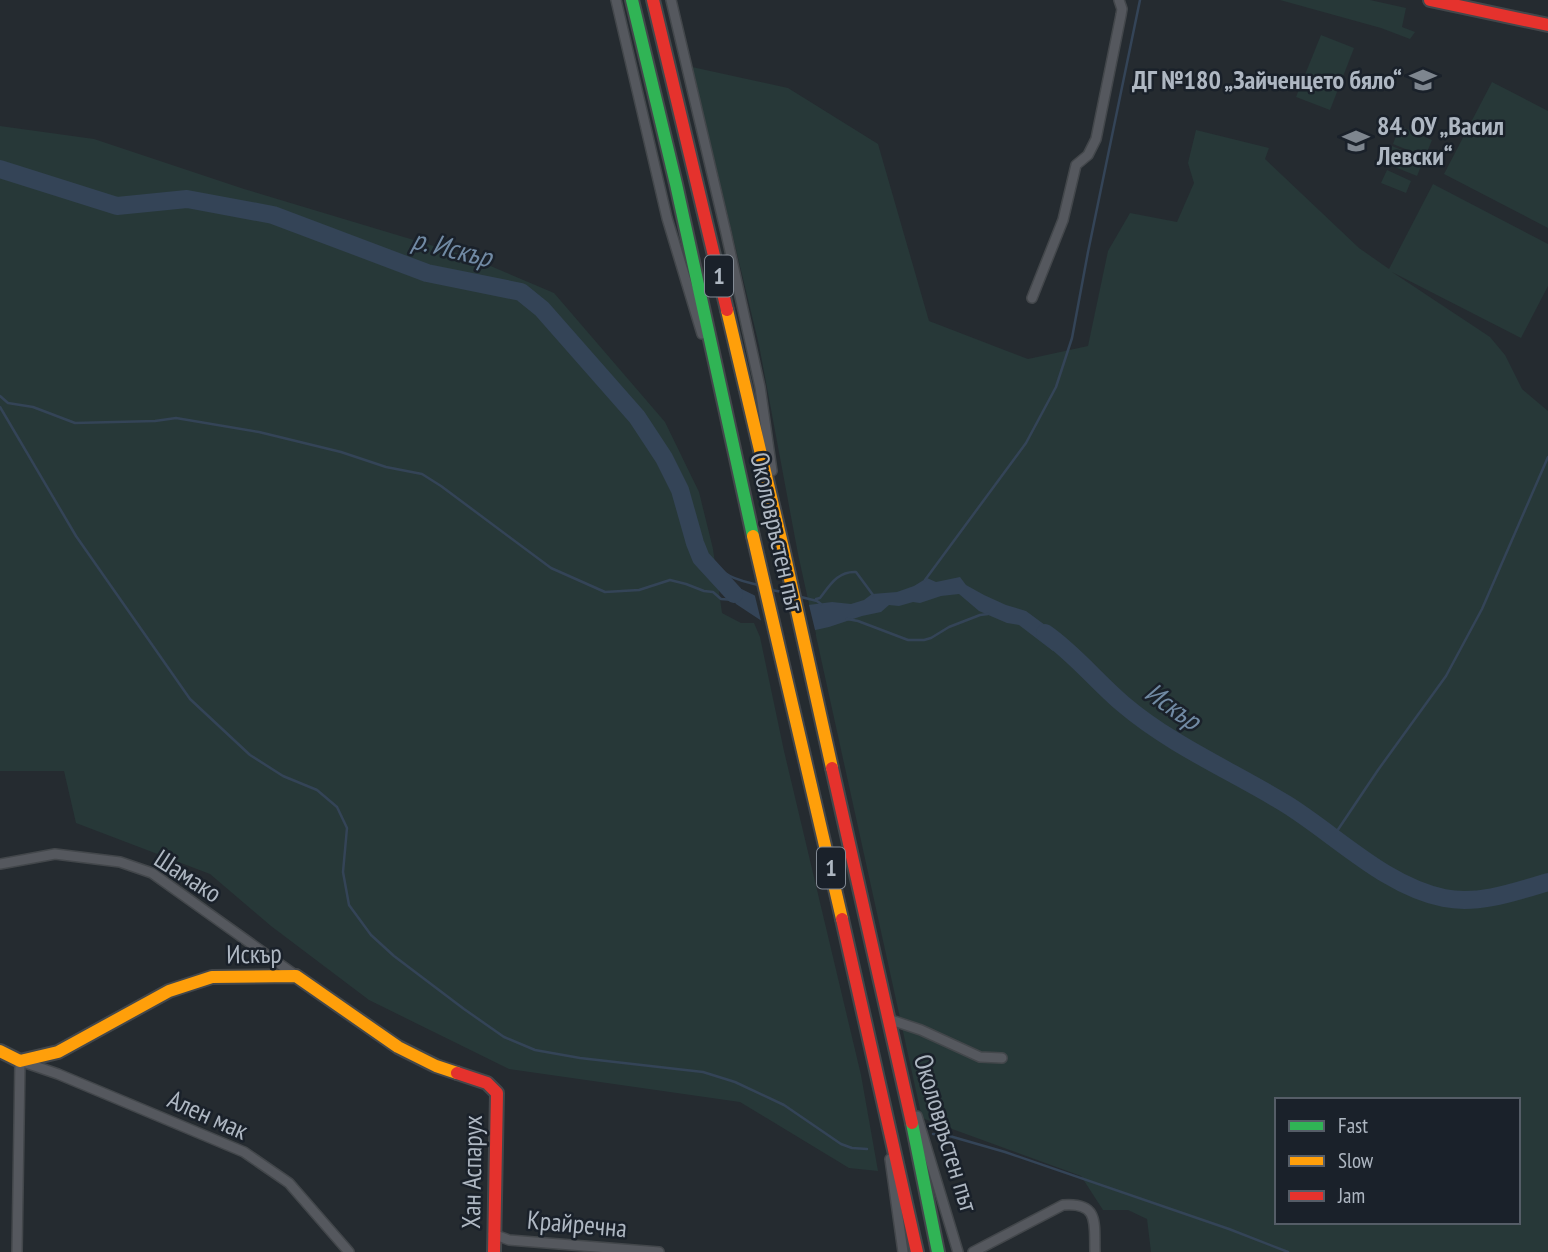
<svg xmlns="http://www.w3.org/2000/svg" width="1548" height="1252" viewBox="0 0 1548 1252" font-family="'PT Sans Narrow',sans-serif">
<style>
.green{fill:#273838;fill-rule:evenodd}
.water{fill:#344457}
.pier{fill:#252b30}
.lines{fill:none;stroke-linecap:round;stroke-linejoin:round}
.stream{stroke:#344457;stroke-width:2.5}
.river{stroke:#344457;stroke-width:18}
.street-casing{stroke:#43474b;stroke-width:12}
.fast-casing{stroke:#43474b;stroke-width:16}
.slow-casing{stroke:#43474b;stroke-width:16}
.jam-casing{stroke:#43474b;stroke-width:16}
.street{stroke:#55585e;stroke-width:9}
.fast{stroke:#30b455;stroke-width:12}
.slow{stroke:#ff9f0a;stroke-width:12}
.jam{stroke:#e5322d;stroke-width:12}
.labels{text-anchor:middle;stroke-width:5;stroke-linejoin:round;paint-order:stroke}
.shield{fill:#1a212a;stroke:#828a94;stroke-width:2}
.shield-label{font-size:24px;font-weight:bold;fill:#aeb7c2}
.poi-label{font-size:26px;font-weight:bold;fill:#aeb7c2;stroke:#1a212a;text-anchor:end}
.street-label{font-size:26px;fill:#aeb7c2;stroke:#1a212a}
.water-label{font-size:28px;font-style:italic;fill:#718aa4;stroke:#1a212a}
</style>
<rect width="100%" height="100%" fill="#252b30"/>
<g class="green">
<path d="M1280 0H1370L1406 8 1402 27 1415 32 1410 39 1381 28Z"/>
<path d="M1321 35 1354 48 1330 110 1296 97Z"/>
<path d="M692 67 788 88 878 144 929 321 1028 359 1088 346 1108 251 1130 213 1177 222 1194 183 1188 163 1196 130 1269 148 1265 159 1359 248 1389 269 1433 184 1548 244V286L1521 338 1392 272 1490 337 1505 355 1522 389 1548 411V1252H1151L1147 1219 1128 1210H1103L1081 1176 922 1118 798 554 759 345ZM1277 1100H1518V1222H1277Z"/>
<path d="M1492 82 1548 111V228L1444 174Z"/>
<path d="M0 126 94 139 244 189 467 256 554 293 665 422 699 492 713 549 722 613 741 623H754L760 637 784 751 861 1075 878 1171 849 1168 740 1102 509 1069 369 1000 271 926 210 874 76 823 64 771H0Z"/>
<path d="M1400 126 1432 140 1425 157 1393 144Z"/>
<path d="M1392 146 1424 159 1417 176 1385 163Z"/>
<path d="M1387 170 1411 181 1406 193 1381 183Z"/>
</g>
<path class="water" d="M960 577 966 585 984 595 1006 605 1026 611 1068 642 1053 651 1019 625 1007 623 979 611 959 594 941 596 920 603 913 602 899 606 889 605 881 612 862 616 829 627 811 631 768 625 736 604 719 578 776 606 792 607 832 602 851 604 864 600 872 594 897 592 914 586 927 578 936 582Z"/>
<path class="pier" d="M754 592 777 602 792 604 808 601 816 634 791 635 762 625Z"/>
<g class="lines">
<g class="stream">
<path d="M0 396 8 403 33 407 75 423 155 421 176 418 259 432 341 452 386 467 422 474 441 486 551 568 605 592 639 590 670 580 686 584 704 591 713 592 721 599 735 600"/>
<path d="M0 407 76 536 190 699 250 755 283 776 317 790 337 807 347 828 343 872 349 905 371 935 394 956 464 1009 504 1037 535 1050 580 1058 703 1072 735 1082 784 1105 841 1144 852 1148 867 1149"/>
<path d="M701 558C711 561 717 567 725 573 734 580 747 582 758 585"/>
<path d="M925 580 1026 443 1056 387 1072 338 1088 252 1140 0"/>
<path d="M771 590 788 593"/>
<path d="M801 597 817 601 821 604"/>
<path d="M816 599 820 598C830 585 838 571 856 572L873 595"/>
<path d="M847 619 858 621 908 640H924L931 638 949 627 980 615 988 614"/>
<path d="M1333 837 1378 770 1446 676 1482 609 1548 457"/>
<path d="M933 1134 946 1135 1005 1152 1229 1229 1288 1252"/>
</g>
<g class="river">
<path d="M0 169 117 206 187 199 273 215 427 273 521 292 542 309 637 417 664 458 680 490 695 543 701 558 734 594"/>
<path d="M1045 633C1074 653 1096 681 1123 704 1171 745 1232 771 1286 804 1336 835 1385 886 1444 898 1478 905 1515 892 1548 882"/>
</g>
<defs>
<g id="street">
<path d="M616 0 667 218 702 334"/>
<path d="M671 0 726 233 760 387 772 471"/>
<path d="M1032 298 1063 220 1076 165 1088 155 1096 139 1121 15 1122 9 1119 0"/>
<path d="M0 864 55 854 120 862 152 873 295 975"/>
<path d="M888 1019 921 1030 980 1057 1002 1058"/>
<path d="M917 1116 958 1252"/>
<path d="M890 1159 903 1252"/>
<path d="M493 1234 509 1240 659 1252"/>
<path d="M17 1252 20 1061 58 1074 244 1152 289 1183 349 1252"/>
<path d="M973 1252 1063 1205C1100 1202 1094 1224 1095 1252"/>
</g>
<g id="fast">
<path d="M632 0 676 184 753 536"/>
<path d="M912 1123 938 1252"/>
</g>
<g id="slow">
<path d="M727 310 784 552 832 768"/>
<path d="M753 536 842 919"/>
<path d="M0 1051 20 1061 58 1052 169 991 212 977 296 976 398 1047 436 1066 457 1073"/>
</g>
<g id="jam">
<path d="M653 0 727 310"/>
<path d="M1430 0 1548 25"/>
<path d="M832 768 912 1123"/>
<path d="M842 919 917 1252"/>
<path d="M457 1073 487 1083 497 1093 494 1252"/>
</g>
</defs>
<use href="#street" class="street-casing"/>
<use href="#fast" class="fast-casing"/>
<use href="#slow" class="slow-casing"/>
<use href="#jam" class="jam-casing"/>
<use href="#street" class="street"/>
<use href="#fast" class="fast"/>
<use href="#slow" class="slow"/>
<use href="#jam" class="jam"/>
</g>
<defs>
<symbol id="school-bare" viewBox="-9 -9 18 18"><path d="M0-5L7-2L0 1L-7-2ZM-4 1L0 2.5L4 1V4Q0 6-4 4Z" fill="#7e868f" stroke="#1a212a" stroke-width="2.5" paint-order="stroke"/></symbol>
</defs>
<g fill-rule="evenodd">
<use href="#school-bare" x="1404" y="61" width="38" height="38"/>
<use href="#school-bare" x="1337" y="122" width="38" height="38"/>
</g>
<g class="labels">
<g class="shield">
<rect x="705" y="255.5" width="28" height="41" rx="5"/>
<rect x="817" y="847.5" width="28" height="41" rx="5"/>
</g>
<g class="shield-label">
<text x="719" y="284">1</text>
<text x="831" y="876">1</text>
</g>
<g class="poi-label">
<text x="1402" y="89">ДГ №180 „Зайченцето бяло“</text>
<text x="1377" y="135" text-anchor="start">84. ОУ „Васил<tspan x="1377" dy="30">Левски“</tspan></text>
</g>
<g class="street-label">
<text transform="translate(777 532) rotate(77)" y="9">Околовръстен път</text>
<text transform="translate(188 876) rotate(33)" y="9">Шамако</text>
<text transform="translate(254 954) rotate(-1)" y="9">Искър</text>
<text transform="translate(208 1115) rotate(24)" y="9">Ален мак</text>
<text transform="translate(946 1133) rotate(73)" y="9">Околовръстен път</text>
<text transform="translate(472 1172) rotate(-89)" y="9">Хан Аспарух</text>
<text transform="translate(577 1224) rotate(5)" y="9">Крайречна</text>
</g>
<g class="water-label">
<text transform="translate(452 248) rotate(14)" y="10">р. Искър</text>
<text transform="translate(1173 706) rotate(35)" y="10">Искър</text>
</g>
</g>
<rect x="1275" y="1098" width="245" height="126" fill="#1a212a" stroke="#555d67" stroke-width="2"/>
<rect x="1289" y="1121" width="35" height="10" fill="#30b455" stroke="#555d67" stroke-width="2"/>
<text x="1338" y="1133" font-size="21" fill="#aeb7c2">Fast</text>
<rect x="1289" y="1156" width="35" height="10" fill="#ff9f0a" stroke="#555d67" stroke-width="2"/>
<text x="1338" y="1168" font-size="21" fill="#aeb7c2">Slow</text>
<rect x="1289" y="1191" width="35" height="10" fill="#e5322d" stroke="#555d67" stroke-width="2"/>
<text x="1338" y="1203" font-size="21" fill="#aeb7c2">Jam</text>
</svg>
